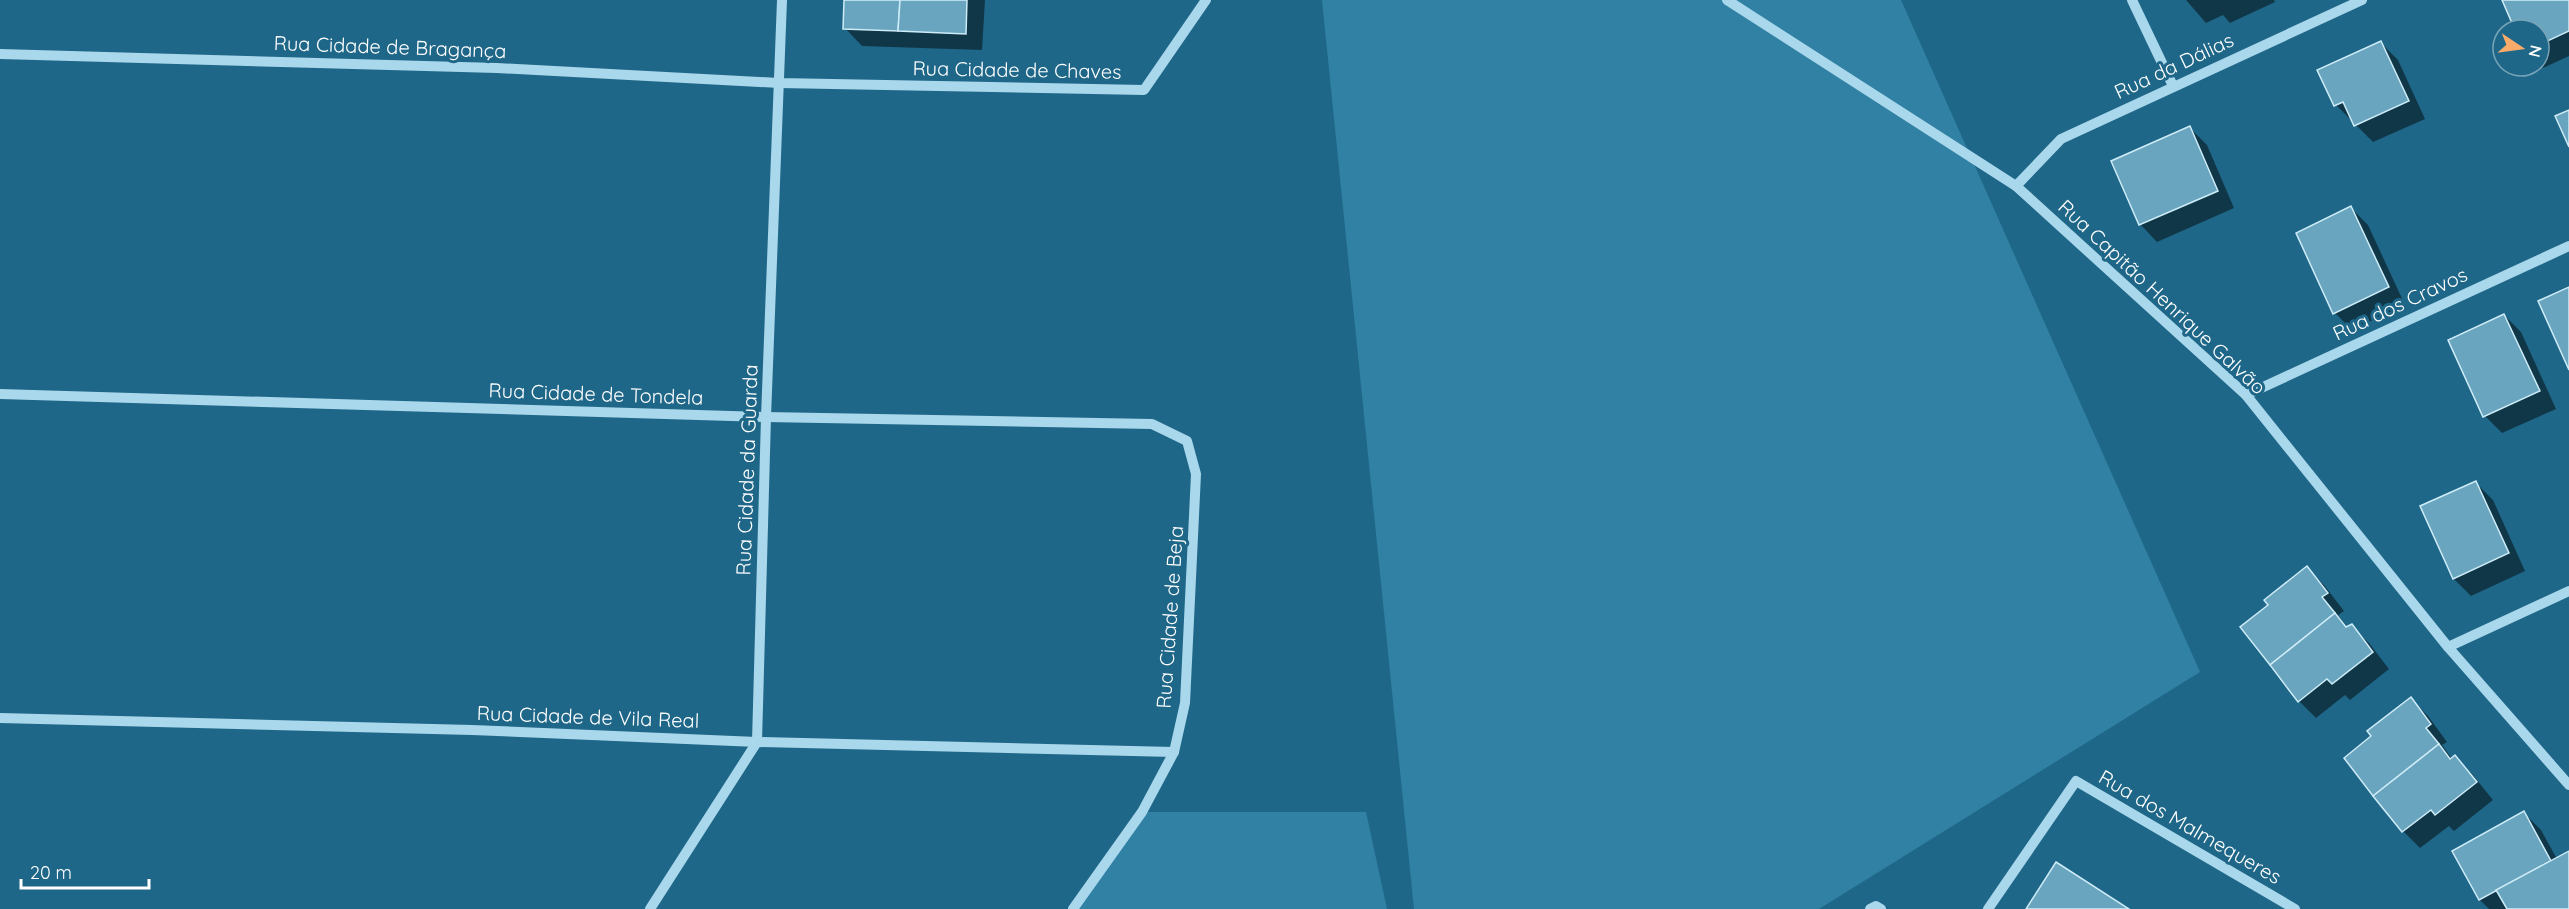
<svg xmlns="http://www.w3.org/2000/svg" width="2569" height="909" viewBox="0 0 2569 909" font-family="Quicksand,sans-serif">
<style>
.green{fill:#3081a4}
.shadow{fill:#0007}
.building{fill:#69a5be;stroke:#ceecf8;stroke-width:1.5}
.lines{fill:none;stroke-linecap:round;stroke-linejoin:round}
.minor{stroke:#a9d7eb;stroke-width:10}
.labels{text-anchor:middle;stroke-width:6;stroke-linejoin:round;paint-order:stroke}
.street-label{font-size:20px;fill:#fff;stroke:#1f6788}
</style>
<rect width="100%" height="100%" fill="#1f6788"/>
<g class="green">
<path d="M1322 0H1901L2200 672 1819 909H1414Z"/>
<path d="M1142 812H1366L1387 909H1073Z"/>
</g>
<g class="shadow">
<path d="M846 0H985L982 50 862 46 845 28Z"/>
<path d="M2186 0H2274L2275 2 2230 23 2223 15 2206 23Z"/>
<path d="M2503 0H2569V56L2543 68 2539 63V30H2517Z"/>
<path d="M2381 43 2398 60 2425 119 2373 142 2336 105 2319 71Z"/>
<path d="M2190 128 2207 145 2234 208 2157 242 2140 224Z"/>
<path d="M2351 208 2368 225 2405 305 2352 330 2335 313Z"/>
<path d="M2504 315 2521 332 2556 409 2502 433 2485 416Z"/>
<path d="M2475 482 2493 500 2525 571 2471 596 2454 579 2422 507Z"/>
<path d="M2307 568 2324 585 2344 611 2338 615 2348 628 2351 626 2369 643 2389 669 2350 700 2345 695 2316 718 2299 701 2270 605Z"/>
<path d="M2411 699 2428 716 2447 742 2442 745 2452 759 2455 757 2472 774 2493 800 2454 831 2449 826 2420 848 2403 831 2346 758 2373 736Z"/>
<path d="M2524 813 2541 830 2557 859 2569 909H2489L2480 900 2454 851Z"/>
</g>
<g class="building">
<path d="M844 0H900L898 31 843 29Z"/>
<path d="M900 0H967L966 34 898 31Z"/>
<path d="M2502 0H2569V31L2539 45V30H2515Z"/>
<path d="M2381 41 2409 101 2354 126 2343 102 2334 106 2317 70Z"/>
<path d="M2569 110V147L2555 116Z"/>
<path d="M2190 126 2218 191 2139 225 2111 161Z"/>
<path d="M2351 206 2389 287 2333 314 2296 233Z"/>
<path d="M2569 287V370L2538 301Z"/>
<path d="M2504 314 2540 391 2483 417 2448 340Z"/>
<path d="M2476 481 2509 553 2453 579 2420 506Z"/>
<path d="M2307 566 2328 593 2322 597 2335 613 2270 665 2240 627 2268 605 2264 600Z"/>
<path d="M2335 613 2346 627 2352 624 2373 652 2332 684 2327 679 2298 702 2270 665Z"/>
<path d="M2411 697 2431 724 2426 728 2439 744 2373 796 2344 758 2371 736 2367 731Z"/>
<path d="M2439 744 2450 759 2455 755 2477 782 2435 815 2431 810 2402 832 2373 796Z"/>
<path d="M2524 811 2551 861 2479 900 2452 851Z"/>
<path d="M2569 851V909H2507L2496 890Z"/>
<path d="M2056 862 2129 909H2026Z"/>
</g>
<g class="lines">
<g class="minor">
<path d="M1727 0 2016 186 2246 395 2448 647 2569 785"/>
<path d="M2132 0 2173 86"/>
<path d="M0 54 497 68 779 83 1144 90 1206 0"/>
<path d="M2016 186 2061 139 2362 0"/>
<path d="M0 394 766 417 1152 424 1187 441 1196 474 1185 703 1174 752 1142 812 1073 909"/>
<path d="M2246 395 2569 246"/>
<path d="M2448 647 2569 591"/>
<path d="M0 718 472 730 757 742 1174 752"/>
<path d="M650 909 757 742 766 417 782 0"/>
<path d="M1870 909 1876 906 1881 909"/>
<path d="M1988 909 2076 781 2295 909"/>
</g>
</g>
<g class="labels">
<g class="street-label">
<text transform="translate(390 47) rotate(2)" y="7">Rua Cidade de Bragança</text>
<text transform="translate(2174 66) rotate(-25)" y="7">Rua da Dálias</text>
<text transform="translate(1017 70) rotate(1)" y="7">Rua Cidade de Chaves</text>
<text transform="translate(2162 297) rotate(43)" y="7">Rua Capitão Henrique Galvão</text>
<text transform="translate(2400 304) rotate(-25)" y="7">Rua dos Cravos</text>
<text transform="translate(596 394) rotate(2)" y="7">Rua Cidade de Tondela</text>
<text transform="translate(747 470) rotate(-88)" y="7">Rua Cidade da Guarda</text>
<text transform="translate(1170 617) rotate(-86)" y="7">Rua Cidade de Beja</text>
<text transform="translate(588 717) rotate(2)" y="7">Rua Cidade de Vila Real</text>
<text transform="translate(2190 827) rotate(30)" y="7">Rua dos Malmequeres</text>
</g>
</g>
<g transform="translate(2521 48) rotate(103)"><circle r="28" fill="#1f6788" stroke="#79a4b8" stroke-width="1.5"/>
<path d="M0-4.5L10 22L0 15L-10 22Z" fill="#f9ab69"/>
<text y="-9" font-size="16" font-weight="bold" text-anchor="middle" fill="#ffffff">N</text>
</g>
<path d="M21 879v9h128v-9" fill="none" stroke="#ffffff" stroke-width="3"/>
<text x="30" y="879" font-size="18" fill="#ffffff" stroke="#1f6788" stroke-width="4.5" paint-order="stroke">20 m</text>
</svg>
